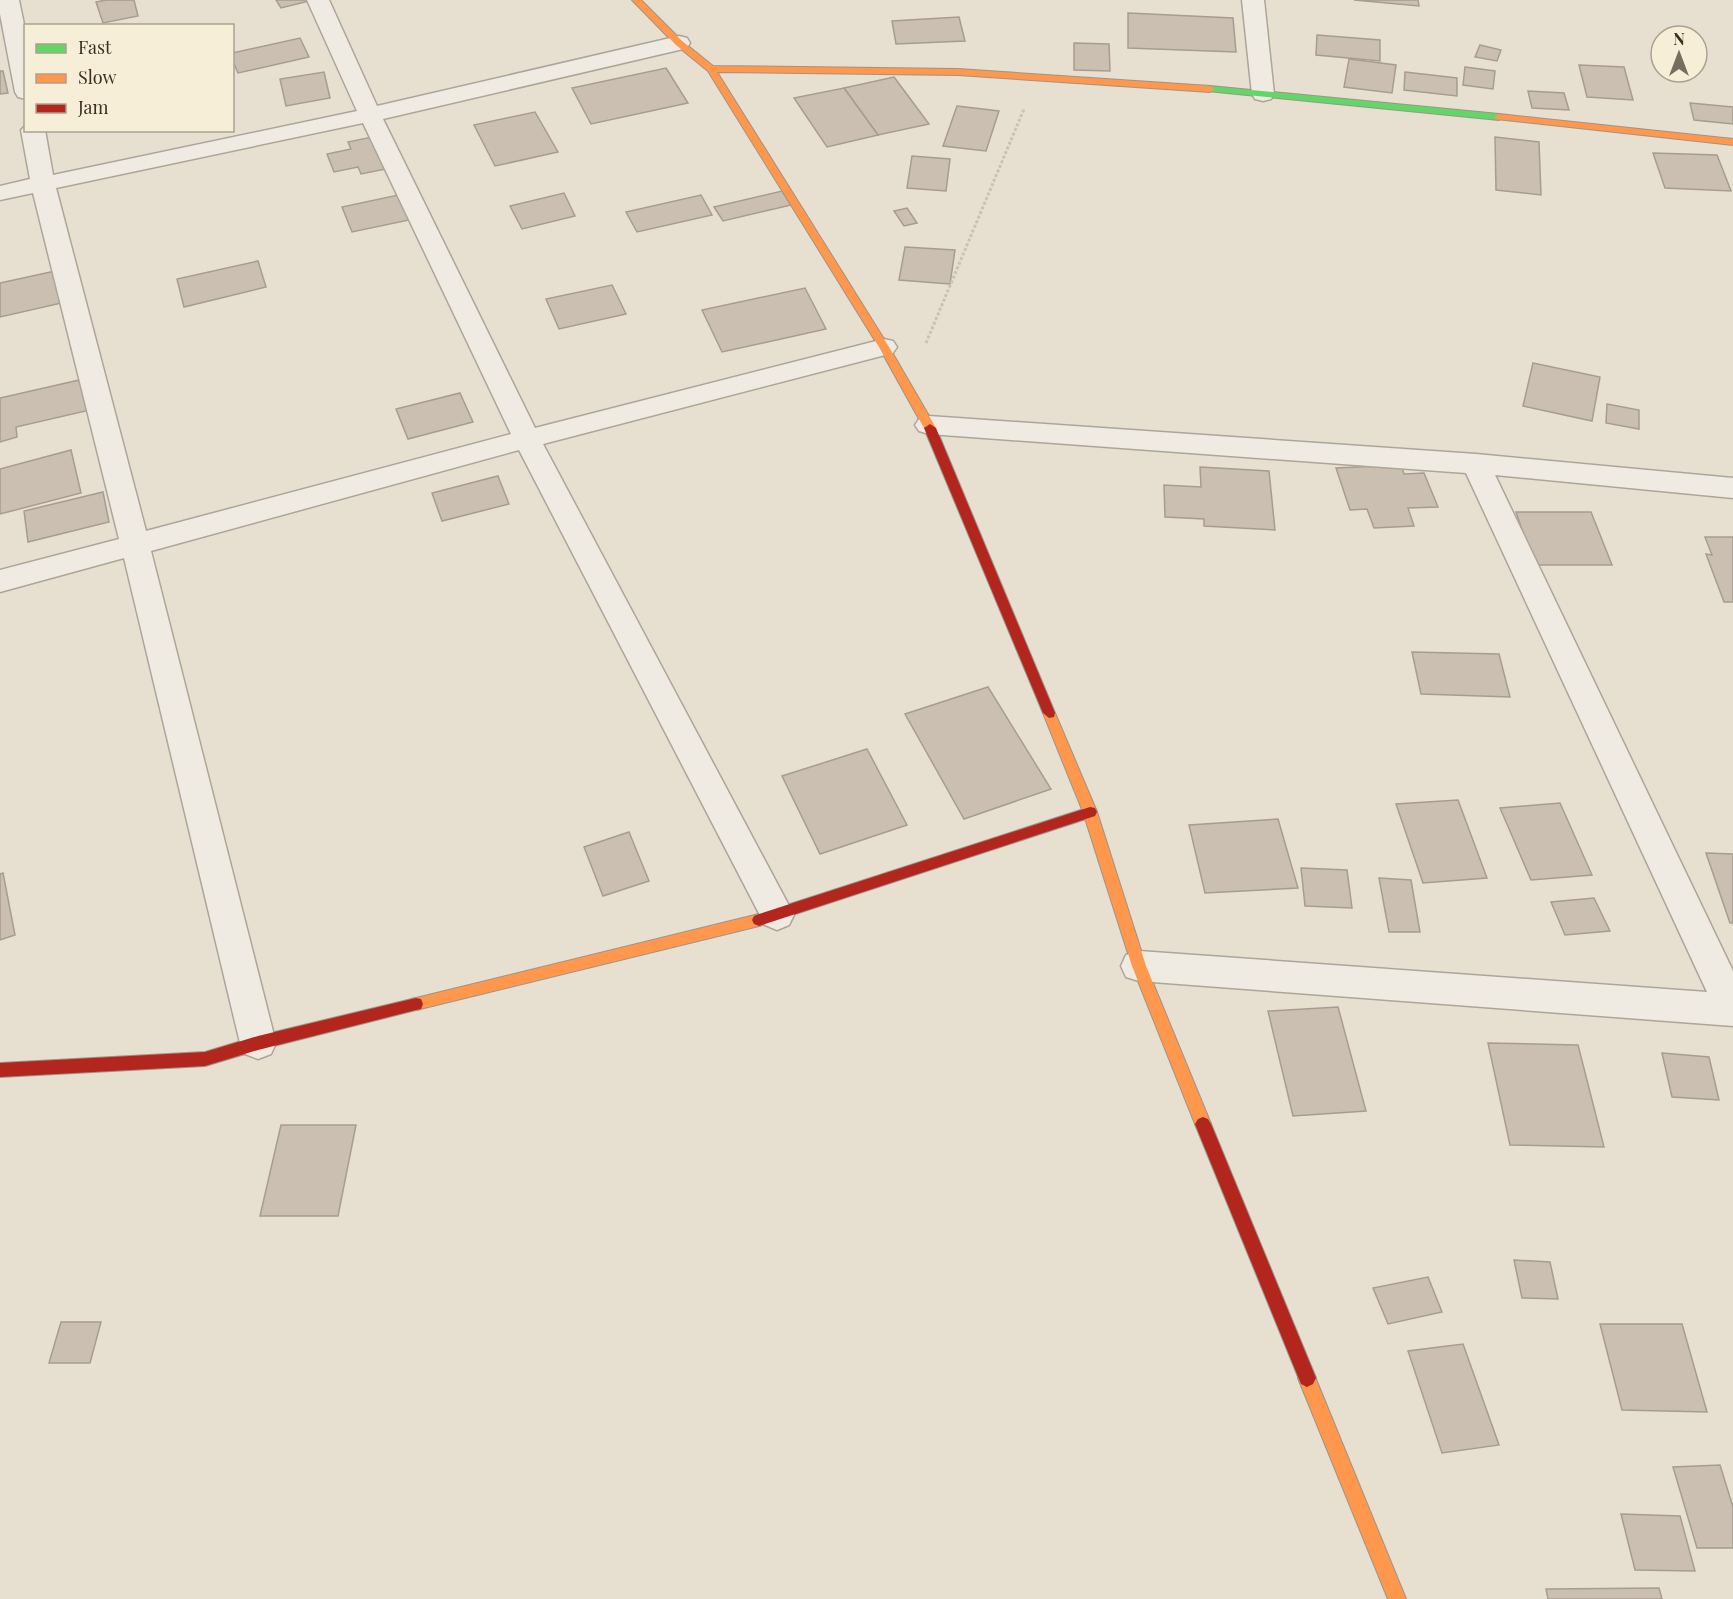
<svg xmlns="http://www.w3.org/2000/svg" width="1733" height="1599" viewBox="0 0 1733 1599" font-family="'Playfair Display',serif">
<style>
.building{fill:#cbbfb2;stroke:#a89c90;stroke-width:1.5}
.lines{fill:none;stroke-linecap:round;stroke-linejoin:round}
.street-casing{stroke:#ada599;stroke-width:3}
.fast-casing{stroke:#9c958a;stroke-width:2}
.slow-casing{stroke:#9c958a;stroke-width:2}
.jam-casing{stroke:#9c958a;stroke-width:2}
.path{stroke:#c8c2b9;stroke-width:3;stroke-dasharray:3 2;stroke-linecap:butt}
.street{fill:#efebe3;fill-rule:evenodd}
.fast{fill:#63d668;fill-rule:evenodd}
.slow{fill:#ff974d;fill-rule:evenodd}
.jam{fill:#b3261e;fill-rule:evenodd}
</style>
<rect width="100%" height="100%" fill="#e7e0d1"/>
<g class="building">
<path d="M106 0H134L138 16 103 23 96 2Z"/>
<path d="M276 0H313L281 8Z"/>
<path d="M1354 0H1418L1419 6Z"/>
<path d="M1128 13 1233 18 1236 52 1128 48Z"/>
<path d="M959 17 965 41 896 44 892 21Z"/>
<path d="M1317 35 1380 40V61L1316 55Z"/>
<path d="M300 38 309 57 238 73 232 59V53Z"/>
<path d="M1074 43 1109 44 1110 71 1074 70Z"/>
<path d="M1480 45 1501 50 1497 61 1475 57Z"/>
<path d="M1349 59 1396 65 1392 93 1344 87Z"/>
<path d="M1579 65 1624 67 1633 100 1587 97Z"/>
<path d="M1465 67 1495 71 1493 89 1463 85Z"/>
<path d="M666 68 688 103 591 124 572 88Z"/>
<path d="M0 71H3L8 93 0 94Z"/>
<path d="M324 72 330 98 286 106 280 79Z"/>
<path d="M1405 72 1457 78V96L1404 90Z"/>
<path d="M894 77 929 124 878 135 844 88Z"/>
<path d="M844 88 878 135 827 147 794 98Z"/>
<path d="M1528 91 1564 93 1569 110 1532 108Z"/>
<path d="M1690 103 1733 107V124L1694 120Z"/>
<path d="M957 106 999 111 986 151 943 146Z"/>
<path d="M535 112 558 152 495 166 474 125Z"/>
<path d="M372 137 386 169 361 174 358 167 334 172 327 154 351 149 348 142Z"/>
<path d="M1495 137 1539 142 1541 195 1496 190Z"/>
<path d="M1653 153 1717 155 1731 191 1665 188Z"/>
<path d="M912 156 950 159 946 191 907 188Z"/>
<path d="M782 191 791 205 723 221 714 207Z"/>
<path d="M564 193 575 216 522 229 510 206Z"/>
<path d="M398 195 409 220 352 232 342 207Z"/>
<path d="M701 195 712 215 637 232 626 212Z"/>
<path d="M907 208 917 223 904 226 894 211Z"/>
<path d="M905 247 955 250 950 284 899 280Z"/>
<path d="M258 261 266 287 184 307 177 279Z"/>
<path d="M60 270 66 302 0 317V283Z"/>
<path d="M612 285 626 314 559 329 546 299Z"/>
<path d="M805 288 826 329 722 352 702 310Z"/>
<path d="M1533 363 1600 377 1592 421 1523 406Z"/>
<path d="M97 376 103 407 16 427 17 437 0 442V398Z"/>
<path d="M460 393 473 422 408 439 396 409Z"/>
<path d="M1607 404 1639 410V429L1606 423Z"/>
<path d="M71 450 81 493 0 514V469Z"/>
<path d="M1401 465 1404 474 1424 473 1438 507 1408 508 1414 526 1374 528 1367 509 1350 510 1336 468Z"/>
<path d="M1200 467 1269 471 1275 530 1204 526V519L1165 517 1164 485 1201 487Z"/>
<path d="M498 476 509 504 442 521 432 493Z"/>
<path d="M103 492 109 522 28 542 24 511Z"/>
<path d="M1516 512H1591L1612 565H1534Z"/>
<path d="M1705 537H1733V602H1724L1706 554 1712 555Z"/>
<path d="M1412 652 1499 654 1510 697 1421 694Z"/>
<path d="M988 687 1051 789 964 819 905 714Z"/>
<path d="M867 749 907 825 820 854 782 776Z"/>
<path d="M1458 800 1487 878 1423 883 1396 804Z"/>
<path d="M1560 803 1592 875 1531 880 1500 808Z"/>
<path d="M1278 819 1298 888 1205 893 1189 825Z"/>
<path d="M629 832 649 881 603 896 584 847Z"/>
<path d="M1706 853 1733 854V923H1730Z"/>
<path d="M1301 868 1347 870 1352 908 1305 906Z"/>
<path d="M3 873 15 935 0 940V874Z"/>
<path d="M1379 878 1411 880 1420 932H1389Z"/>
<path d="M1594 898 1610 931 1565 935 1551 902Z"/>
<path d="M1338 1007 1366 1111 1293 1116 1268 1011Z"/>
<path d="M1488 1043 1578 1045 1604 1147 1510 1145Z"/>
<path d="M1662 1053 1709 1057 1719 1100 1672 1097Z"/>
<path d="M281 1125H356L338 1216H260Z"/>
<path d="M1514 1260 1550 1262 1558 1299 1522 1298Z"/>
<path d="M1428 1277 1442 1312 1388 1324 1373 1288Z"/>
<path d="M61 1322H101L90 1363H49Z"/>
<path d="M1600 1324H1682L1707 1412 1622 1410Z"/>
<path d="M1463 1344 1499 1445 1442 1453 1408 1351Z"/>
<path d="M1720 1465 1733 1507V1548H1697L1673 1467Z"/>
<path d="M1621 1514 1680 1516 1695 1571 1635 1570Z"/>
<path d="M1659 1588 1662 1599H1548L1546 1589Z"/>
</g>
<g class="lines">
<defs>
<g id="street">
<path d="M0 0H19L26 34V99L18 97 15 92 0 14Z"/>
<path d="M307 0H329L377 106 679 36 687 38 690 43 687 48 679 50 383 119 535 428 884 339 893 341 897 347 893 353 543 444 794 915 789 925 777 930 765 925 519 450 151 551 276 1043 271 1054 258 1059 245 1054 240 1043 124 558 0 592V570L119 539 33 193 0 200V186L30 179 21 130 26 125V130H45L53 175 357 111ZM363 123 511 434 146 531 56 188Z"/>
<path d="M1242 0H1264L1274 94 1271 99 1263 101 1255 99 1252 94Z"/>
<path d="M929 416 1476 454 1733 478V498L1495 475 1733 971V1026L1139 981 1126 977 1121 966 1126 955 1139 951 1707 992 1466 473 929 434 919 431 915 425 919 419Z"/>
</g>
<path id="fast" d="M1210 86 1499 114 1504 117 1499 120 1207 91 1205 89Z"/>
<g id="slow">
<path d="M632 0H641L682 41 713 66 958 69 1210 86 1215 89 1210 92 958 75 717 72 889 347 936 428 930 432 924 428 879 347 708 71 676 45Z"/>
<path d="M1499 114 1733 139V145L1496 119 1494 117Z"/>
<path d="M1049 708 1055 713 1097 812 1146 966 1211 1124 1208 1129 1203 1131 1198 1129 1195 1124 1132 966 1083 812 1043 713Z"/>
<path d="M759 914 764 916 766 920 764 924 759 926 416 1010 411 1009 409 1004 411 999 416 998Z"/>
<path d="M1307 1369 1313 1372 1406 1599H1388L1298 1378 1301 1372Z"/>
</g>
<g id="jam">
<path d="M930 424 936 428 1055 713 1054 717 1049 718 1043 713 924 428Z"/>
<path d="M1090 807 1095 808 1097 812 1095 816 759 926 754 924 752 920 754 916 759 914Z"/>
<path d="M416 998 421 999 423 1004 421 1009 416 1010 258 1050 205 1066 0 1077V1063L205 1052 258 1036Z"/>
<path d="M1203 1117 1208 1119 1211 1124 1316 1378 1313 1384 1307 1387 1301 1384 1195 1124 1198 1119Z"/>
</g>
</defs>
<use href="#street" class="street-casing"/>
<use href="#fast" class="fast-casing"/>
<use href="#slow" class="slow-casing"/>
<use href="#jam" class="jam-casing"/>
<path class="path" d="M926 343 1024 109"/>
<use href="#street" class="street"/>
<use href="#fast" class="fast"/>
<use href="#slow" class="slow"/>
<use href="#jam" class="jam"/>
</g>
<rect x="24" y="24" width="210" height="108" fill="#f7eed8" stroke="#ada18e" stroke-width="1.5"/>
<rect x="36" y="44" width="30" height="9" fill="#63d668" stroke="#ada18e" stroke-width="1.5"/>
<text x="78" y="54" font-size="18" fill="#3d2e20">Fast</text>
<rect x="36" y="74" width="30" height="9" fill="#ff974d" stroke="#ada18e" stroke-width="1.5"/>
<text x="78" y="84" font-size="18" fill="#3d2e20">Slow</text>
<rect x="36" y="104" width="30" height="9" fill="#b3261e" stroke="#ada18e" stroke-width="1.5"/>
<text x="78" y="114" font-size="18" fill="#3d2e20">Jam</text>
<g transform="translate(1679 54)"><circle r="28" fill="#f7eed8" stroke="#ada18e" stroke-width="1.5"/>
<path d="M0-4.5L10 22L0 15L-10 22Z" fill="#786c5e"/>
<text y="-9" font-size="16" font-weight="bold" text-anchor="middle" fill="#3d2e20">N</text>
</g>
</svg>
